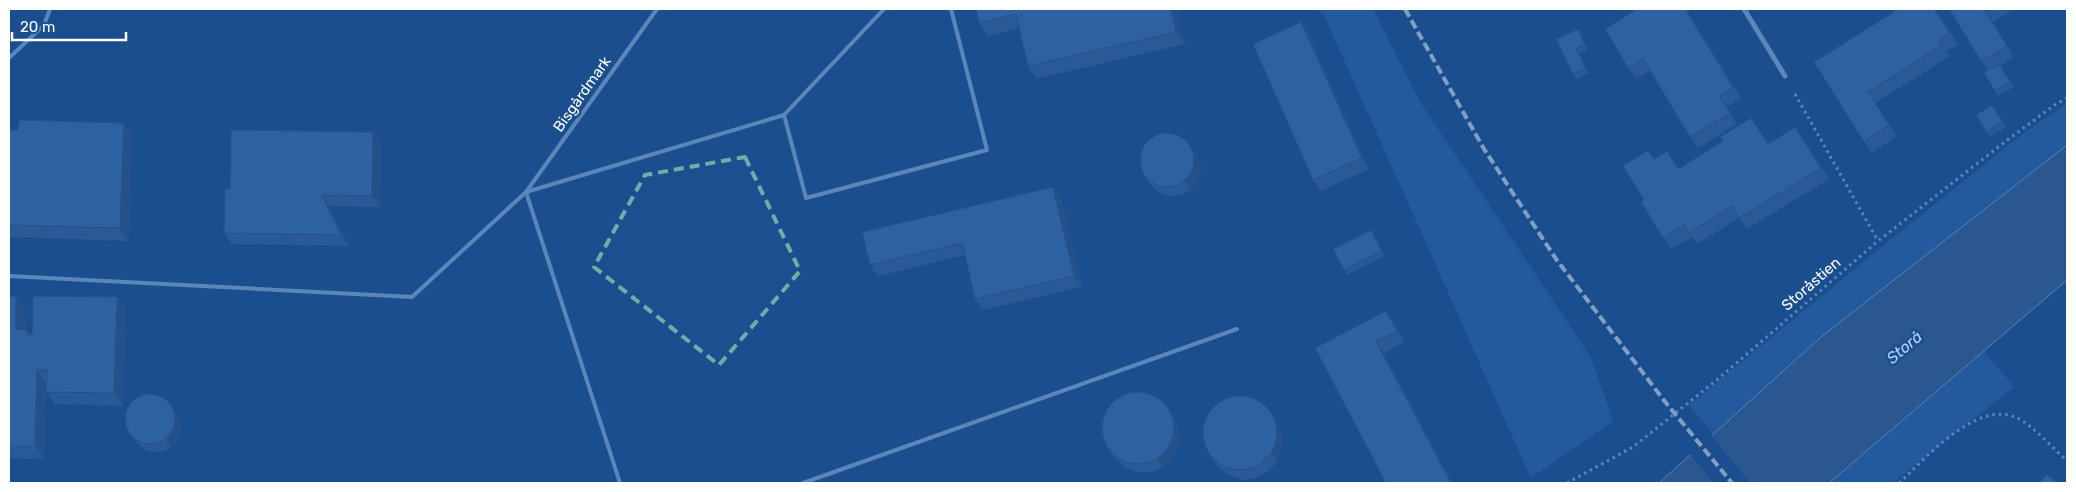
<svg xmlns="http://www.w3.org/2000/svg" width="2076" height="492" viewBox="0 0 2076 492" font-family="Rubik,sans-serif">
<style>
.green{fill:#2e69ad}
.water{fill:#3c6290;stroke:#9cc4f0}
.pier{fill:#1b4f8f}
.lines{fill:none;stroke-linecap:round;stroke-linejoin:round}
.path{stroke:#a9c9ee;stroke-width:3;stroke-dasharray:2.5 4;stroke-linecap:butt}
.service{stroke:#a9c9ee;stroke-width:4}
.minor{stroke:#a9c9ee;stroke-width:5}
.rail{stroke:#fff;stroke-width:4;stroke-dasharray:9 4;stroke-linecap:butt}
.wall{fill:#3a679d}
.shaded-wall{fill:#305480}
.building{fill:#4478b7;stroke:#305480}
.marked{fill:none;stroke:#6fada8;stroke-width:4;stroke-dasharray:10 6;stroke-linejoin:round}
.labels{text-anchor:middle;stroke-width:5;stroke-linejoin:round;paint-order:stroke}
.street-label{font-size:15px;fill:#fff;stroke:#1b4f8f}
.water-label{font-size:16px;font-style:italic;fill:#b5d3f5;stroke:#1b4f8f}
</style>
<rect width="100%" height="100%" fill="#1b4f8f"/>
<g class="green">
<path d="M1316 9H1373L1420 102 1591 358 1613 421 1531 478 1325 17Z"/>
<path d="M2067 104V145L1821 337 1713 434 1689 405 1905 228 2028 130Z"/>
<path d="M1984 351 2014 387 1892 483H1829Z"/>
</g>
<path class="water" d="M2067 145V280L1829 483H1659L1821 337Z"/>
<path class="pier" d="M1710 434 1750 483H1714L1689 453Z"/>
<g class="lines">
<g class="path">
<path d="M1795 94 1878 241"/>
<path d="M1567 483 1633 447 1718 379 1878 241 2006 141 2056 104 2067 98"/>
<path d="M1899 483C1926 458 1980 395 2021 420 2036 429 2054 449 2067 461"/>
</g>
<g class="service">
<path d="M9 58 44 25 50 9"/>
<path d="M784 115 806 198 987 150 951 9"/>
<path d="M526 192 620 483"/>
<path d="M526 192 657 9"/>
<path d="M9 276 412 297 526 192 784 115 884 9"/>
<path d="M803 483 1237 329"/>
</g>
<path class="minor" d="M1744 9 1785 76"/>
<path class="rail" d="M1405 9 1484 149 1556 259 1666 403 1732 483"/>
</g>
<g class="wall">
<path d="M976 9H1177L1185 44 1036 79 1028 66 1019 28 988 36 979 23Z"/>
<path d="M1633 9H1686L1741 98 1727 107 1737 124 1698 148 1690 137 1650 70 1636 79 1628 68 1634 11Z"/>
<path d="M1896 9H1938L1936 11 1958 44 1947 52 1950 56 1875 103 1897 136 1872 153 1814 62 1897 10Z"/>
<path d="M1949 9H2014L1993 22 2014 57 2000 66 2014 87 1998 96 1995 91 1988 71 1981 61Z"/>
<path d="M1301 22 1309 34 1369 169 1321 191 1313 180Z"/>
<path d="M1578 29 1581 34 1588 50 1580 53 1589 73 1577 79 1573 74Z"/>
<path d="M1992 105 2006 127 1990 137 1976 115Z"/>
<path d="M1751 118 1768 144 1795 127 1829 179 1747 229 1739 218 1697 244 1692 237 1671 249 1663 238 1644 200 1655 159 1675 162 1679 169 1723 141Z"/>
<path d="M124 123 132 136 129 241 9 237V130H18Z"/>
<path d="M381 143 380 207 330 206 349 246 232 244 224 233 230 189Z"/>
<path d="M1195 151 1200 161 1201 170 1198 181 1191 190 1182 195 1170 197 1160 193 1151 186 1145 177Z"/>
<path d="M1053 187 1061 198 1082 287 983 310 975 299 965 255 878 276 870 265Z"/>
<path d="M1375 235 1385 256 1347 275 1344 270Z"/>
<path d="M9 296 25 309V329L29 334 32 335 117 297 126 310 123 406 55 404 46 392V383L44 459 9 458Z"/>
<path d="M1394 322 1404 342 1384 353 1315 348Z"/>
<path d="M165 399 180 420 181 431 178 440 171 448 162 452 147 451 136 442 130 434Z"/>
<path d="M1267 408 1274 417 1282 431 1283 445 1278 461 1266 473 1255 478 1244 480 1228 475 1219 468 1213 460Z"/>
<path d="M1170 411 1179 426 1180 439 1175 455 1163 467 1153 472H1136L1126 468 1117 461 1110 452Z"/>
</g>
<g class="shaded-wall">
<path d="M1171 9H1177L1185 44 1176 32Z"/>
<path d="M1685 9H1686L1741 98 1733 87Z"/>
<path d="M1934 9H1935L1958 44 1950 33Z"/>
<path d="M1985 11 1993 22 2014 57 2007 46Z"/>
<path d="M1301 22 1309 34 1369 169 1362 158Z"/>
<path d="M1578 29 1581 34 1588 50 1585 45Z"/>
<path d="M1576 49 1580 53 1589 73 1586 68Z"/>
<path d="M1719 96 1727 107 1737 124 1730 113Z"/>
<path d="M124 123 132 136 129 241 120 228Z"/>
<path d="M1795 127 1803 138 1829 179 1821 168Z"/>
<path d="M373 132 381 143 380 207 372 196Z"/>
<path d="M1188 143 1200 161 1201 170 1198 181 1191 190 1185 181Z"/>
<path d="M1053 187 1061 198 1082 287 1074 276Z"/>
<path d="M322 195 330 206 349 246 341 235Z"/>
<path d="M1371 230 1375 235 1385 256 1382 251Z"/>
<path d="M16 296 25 309 24 342 16 330Z"/>
<path d="M117 297 126 310 123 406 114 393Z"/>
<path d="M1386 311 1394 322 1404 342 1397 331Z"/>
<path d="M1376 341 1384 353 1453 483H1451Z"/>
<path d="M37 370 46 383 44 459 35 446Z"/>
<path d="M1164 403 1179 426 1180 439 1175 455 1163 467 1157 458Z"/>
<path d="M1267 408 1274 417 1282 431 1283 445 1278 461 1272 453Z"/>
<path d="M174 412 180 420 181 431 178 440 171 448 165 439Z"/>
</g>
<g class="building">
<path d="M976 9H1171L1176 32 1028 66 1016 14 979 23Z"/>
<path d="M1633 9H1685L1733 87 1719 96 1730 113 1690 137 1643 59 1628 68 1605 29 1634 11Z"/>
<path d="M1896 9H1934L1950 33 1939 40 1942 45 1868 92 1889 125 1864 142 1814 62 1897 10Z"/>
<path d="M1949 9H1988L1985 11 2007 46 1981 61Z"/>
<path d="M1301 22 1362 158 1313 180 1253 44Z"/>
<path d="M1578 29 1585 45 1576 49 1586 68 1573 74 1556 39Z"/>
<path d="M1999 64 2010 82 1995 91 1984 73Z"/>
<path d="M1992 105 2003 122 1986 132 1976 115Z"/>
<path d="M1751 118 1768 144 1795 127 1821 168 1739 218 1732 206 1689 233 1684 225 1663 238 1641 202 1644 200 1623 166 1648 150 1654 159 1667 151 1678 169 1723 141 1720 137Z"/>
<path d="M19 120 124 123 120 228 9 225V130H18Z"/>
<path d="M231 130 373 132 372 196 322 195 341 235 224 233 225 188 230 189Z"/>
<circle cx="1167" cy="160" r="27"/>
<path d="M1053 187 1074 276 975 299 962 243 870 265 862 232Z"/>
<path d="M1371 230 1382 251 1344 270 1333 249Z"/>
<path d="M9 296H16V330L25 329 28 334 32 335 33 296 117 297 114 393 46 392 47 370H37L35 446H9Z"/>
<path d="M1386 311 1397 331 1376 341 1451 483H1386L1315 348Z"/>
<circle cx="1138" cy="428" r="36"/>
<circle cx="150" cy="419" r="25"/>
<circle cx="1240" cy="433" r="37"/>
<path d="M2047 474 2057 483H2039Z"/>
</g>
<path d="M0 0H2076V492H0ZM745 157 800 271 719 365 594 267 645 175Z" fill="#1b4f8f" fill-opacity=".55" fill-rule="evenodd"/>
<path class="marked" d="M745 157 800 271 719 365 594 267 645 175Z"/>
<g class="labels">
<g class="street-label">
<text transform="translate(582 94) rotate(-55)" y="5">Bisgårdmark</text>
<text transform="translate(1811 284) rotate(-41)" y="5">Storåstien</text>
</g>
<g class="water-label">
<text transform="translate(1904 347) rotate(-40)" y="6">Storå</text>
</g>
</g>
<rect width="2076" height="492" fill="none" stroke="#ffffff" stroke-width="20"/>
<path d="M12 32v8h114v-8" fill="none" stroke="#ffffff" stroke-width="2.5"/>
<text x="20" y="32" font-size="15" fill="#ffffff" stroke="#1b4f8f" stroke-width="4" paint-order="stroke">20 m</text>
</svg>
